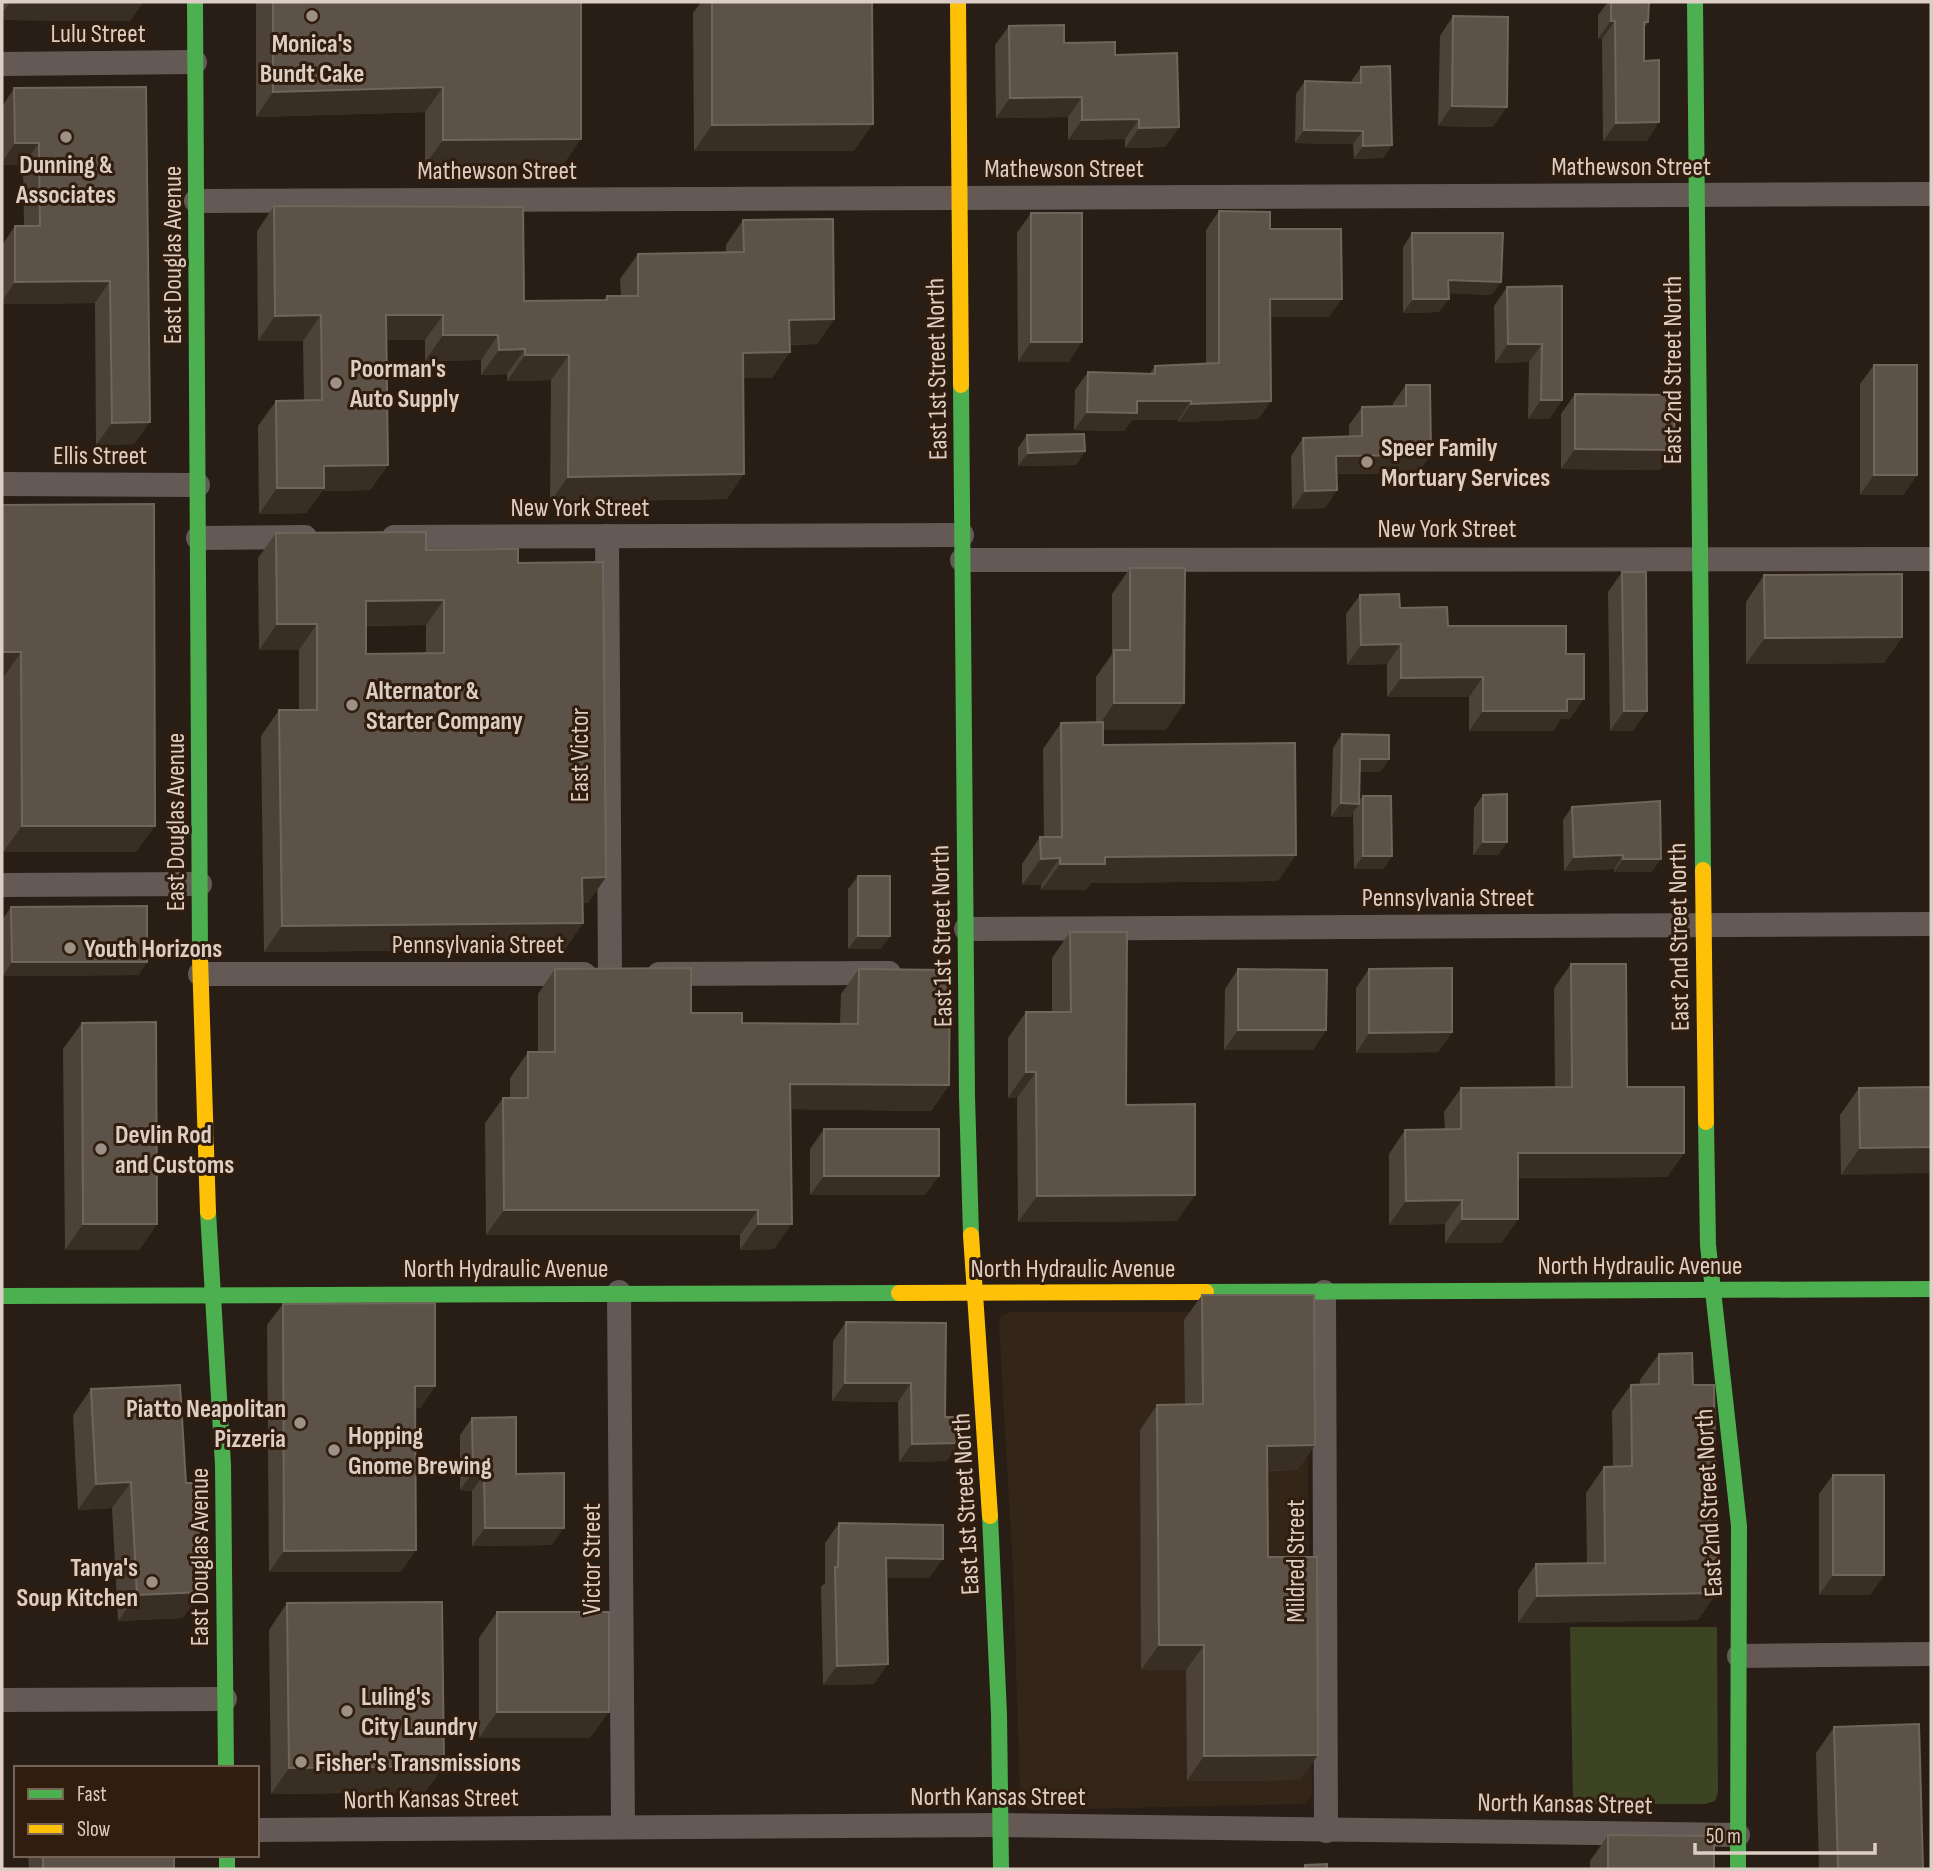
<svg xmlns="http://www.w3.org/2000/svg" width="1933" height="1871" viewBox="0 0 1933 1871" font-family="'Sofia Sans Condensed',sans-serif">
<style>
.industrial{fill:#332618}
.green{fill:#3c4423}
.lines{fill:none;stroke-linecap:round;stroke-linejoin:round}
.street{stroke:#655956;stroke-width:24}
.fast{stroke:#4caf50;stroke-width:16}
.slow{stroke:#ffc107;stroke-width:16}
.wall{fill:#4d4238;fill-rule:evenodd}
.shaded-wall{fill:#382e23}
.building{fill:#5c5247;stroke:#70655a;stroke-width:2;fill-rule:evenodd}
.poi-dot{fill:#9d9087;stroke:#311d0d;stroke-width:2.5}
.labels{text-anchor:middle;stroke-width:6;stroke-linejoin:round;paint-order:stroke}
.street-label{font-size:26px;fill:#dccec4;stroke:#311d0d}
.poi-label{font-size:26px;font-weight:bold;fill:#dccec4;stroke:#311d0d;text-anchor:start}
</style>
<rect width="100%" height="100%" fill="#291e15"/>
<path class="industrial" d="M1011 1312H1295L1306 1329 1312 1796 1305 1804 1031 1810 1024 1804 1020 1794 1013 1570 999 1325 1001 1316Z"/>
<path class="green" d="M1570 1627H1717L1718 1792 1715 1801 1705 1804H1573Z"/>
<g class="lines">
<g class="street">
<path d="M2 64 195 62"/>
<path d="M196 201 1931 194"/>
<path d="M2 484 198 485"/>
<path d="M607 536 610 974"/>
<path d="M394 537 962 535"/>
<path d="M198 538 305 537"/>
<path d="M962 560 1931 559"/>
<path d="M2 885 200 884"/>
<path d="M966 929 1931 924"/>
<path d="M200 974H584"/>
<path d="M659 974 889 973"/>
<path d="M619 1292 623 1826"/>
<path d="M1324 1292 1326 1831"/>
<path d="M1739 1656 1931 1654"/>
<path d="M2 1700 225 1699"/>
<path d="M257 1830 1001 1825 1738 1835"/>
</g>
<g class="fast">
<path d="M195 2 200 957"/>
<path d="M1695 2 1703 870"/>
<path d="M961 385 967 1096 971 1235"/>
<path d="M1706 1122 1708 1245 1739 1526 1738 1869"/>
<path d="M208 1212 223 1465 226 1768"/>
<path d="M1206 1292 1931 1289"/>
<path d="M2 1296 899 1293"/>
<path d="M990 1516 999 1714 1001 1869"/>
<path d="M227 1855V1869"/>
</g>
<g class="slow">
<path d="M958 2 961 385"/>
<path d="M1703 870 1706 1122"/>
<path d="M200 957 208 1212"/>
<path d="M971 1235 990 1516"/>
<path d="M899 1293 1206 1292"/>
</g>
</g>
<g class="wall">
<path d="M2 2H143L130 21 2 20Z"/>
<path d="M256 2H581L564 164 425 165V112L256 117Z"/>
<path d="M701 2H872L854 151H694L693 13Z"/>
<path d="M1608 2H1649L1648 22 1644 28 1647 141H1603L1602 39H1598V15Z"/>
<path d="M1453 16 1493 127 1438 126 1440 36Z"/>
<path d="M1009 26 1064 43 1115 55 1179 127 1165 147 1125 148V139L1068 140V117L996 118 995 45Z"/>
<path d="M1361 67 1392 145 1383 158 1354 159 1353 144 1295 143 1296 94 1305 81 1352 83V80Z"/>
<path d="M146 87 134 444 96 445 95 303 2 304V245L15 226H24L23 165H2V107L14 88Z"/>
<path d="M274 206 524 301 604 300 607 296H621L620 279 638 254 726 253V245L743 220 834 319 817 344 790 345 772 378H743L727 499 550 502 551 380 507 381V374L481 375V360L425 361V340H387L388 465 370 490 322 491 306 513 259 514 258 426 276 401 304 400 303 341H258L257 231Z"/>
<path d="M1219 211 1270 229 1329 317H1270L1271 401 1258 419 1178 422V420H1132L1124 431 1074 430 1075 390 1088 372 1150 373 1155 366 1206 364V230Z"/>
<path d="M1031 213 1069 362H1018L1017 233Z"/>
<path d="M1412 233 1501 282 1491 295 1448 293 1439 312 1403 313V247Z"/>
<path d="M1562 286V400L1549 419H1528L1529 362 1495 363 1494 306 1507 287Z"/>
<path d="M1874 365 1917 475 1903 495H1860V384Z"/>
<path d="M1406 385 1418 473 1337 474V490L1325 508 1292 509 1291 456 1303 438 1349 436V425L1362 407 1393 406V403Z"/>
<path d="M1575 394 1660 470 1561 469V414Z"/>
<path d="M1027 435 1085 451 1076 465 1018 466V448Z"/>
<path d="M2 505 136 852H3Z"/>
<path d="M276 533 426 550 518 563 606 877 588 903H583V923L565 949 264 952 261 736 279 710H299V650H259L258 558ZM426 625V653L366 654V626Z"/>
<path d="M1130 568 1166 730H1103V745L1278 881 1091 883 1086 890H1041V885H1022V864L1040 837H1044L1043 749 1061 723 1096 722V677L1112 654V594Z"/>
<path d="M1622 572 1633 731H1610L1608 592Z"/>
<path d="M1764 575 1902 637 1884 663 1746 664V602Z"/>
<path d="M1360 595 1400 608 1448 626 1566 654 1570 719H1561L1553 731H1469V697H1387V664L1347 665 1346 614Z"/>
<path d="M1342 734 1389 759 1380 772H1359V801L1363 796 1392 856 1383 869H1354L1353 812 1350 817H1331L1333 748Z"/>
<path d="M1483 795 1507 842 1498 855H1473L1474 808Z"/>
<path d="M1572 807 1661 859 1651 872H1614V869L1564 871 1563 820Z"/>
<path d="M858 876 890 936 880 949H848V889Z"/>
<path d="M11 907 147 962 138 975 3 976 2 920Z"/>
<path d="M1070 932 1126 1105 1177 1221 1018 1222 1017 1098H1008V1038L1026 1012H1052V958Z"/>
<path d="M1571 964 1627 1087 1684 1153 1667 1177 1518 1178V1219L1501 1243H1445V1224L1389 1225V1154L1405 1130H1445L1444 1112 1461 1088 1555 1087 1554 988Z"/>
<path d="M555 969 691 1013 742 1023 840 1024 841 994 859 969 949 1085 931 1111 790 1109 774 1249 740 1250V1235H486L485 1123 503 1098H510V1078L528 1052H538V994Z"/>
<path d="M1238 969 1326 1030 1313 1050H1224L1225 989Z"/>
<path d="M1369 969 1452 1032 1438 1052 1356 1053V988Z"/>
<path d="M82 1023 157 1224 139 1250H65L63 1049Z"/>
<path d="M1931 1087 1841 1175 1840 1115 1859 1088Z"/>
<path d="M824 1129 925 1195H810V1149Z"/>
<path d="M1202 1295 1315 1445 1297 1470 1267 1471 1268 1557 1300 1780 1187 1781 1186 1670H1141L1140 1430 1157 1405 1185 1404 1184 1320Z"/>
<path d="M283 1304 435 1386 420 1408H415L401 1572H269L267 1325Z"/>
<path d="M846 1322 946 1323 945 1417 947 1461 899 1462 898 1402 832 1401 833 1341Z"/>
<path d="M1659 1354 1698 1620 1518 1623V1590L1536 1564 1587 1563 1586 1493 1604 1467H1613L1612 1411 1631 1385 1640 1384V1380Z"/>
<path d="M91 1389 186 1483 183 1618 118 1621 112 1508 78 1510 73 1415Z"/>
<path d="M472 1418 516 1474 552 1545 472 1546V1491L460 1490V1435Z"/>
<path d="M1833 1475 1884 1575 1870 1595H1819V1494Z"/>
<path d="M839 1523 929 1578H886L874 1684 823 1685 821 1587 825 1583V1543Z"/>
<path d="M287 1603 444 1766 425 1792 271 1794 269 1630Z"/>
<path d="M497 1612 590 1738H479V1638Z"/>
<path d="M1834 1727 1923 1869H1819L1816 1753Z"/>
<path d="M1608 1835 1714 1869H1590V1861Z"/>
<path d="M28 1855H174V1869H29Z"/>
</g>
<g class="shaded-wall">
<path d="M10 2H143L130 21 2 20V14Z"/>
<path d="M996 2H1070L995 3Z"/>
<path d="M1611 21H1615L1602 39H1598Z"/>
<path d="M443 87 425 112 256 117 273 92Z"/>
<path d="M1082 97 1068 117 996 118 1010 98Z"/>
<path d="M1452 106 1507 107 1493 127 1438 126Z"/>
<path d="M1139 119 1125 139 1068 140 1082 120Z"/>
<path d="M1659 122 1647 141H1603L1616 123Z"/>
<path d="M873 124 854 151H694L712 125Z"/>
<path d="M1179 127 1165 147 1125 148 1139 128Z"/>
<path d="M1304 130 1363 131 1353 144 1295 143Z"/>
<path d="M581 139 564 164 425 165 443 140Z"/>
<path d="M15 143H39L23 165H2V162Z"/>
<path d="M1392 145 1383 158 1354 159 1363 146Z"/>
<path d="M1448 280 1501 282 1491 295 1439 293Z"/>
<path d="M110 281 95 303 2 304V301L15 282Z"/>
<path d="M1270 299H1342L1329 317H1257Z"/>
<path d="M1413 299H1449L1439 312 1403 313Z"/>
<path d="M321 315 303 341H258L275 316Z"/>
<path d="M386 315H443L425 340H369Z"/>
<path d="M834 319 817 344 772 345 789 320Z"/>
<path d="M443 335H498L481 360 425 361Z"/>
<path d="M1031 342H1082L1069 362H1018Z"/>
<path d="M1508 344H1542L1529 362 1495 363Z"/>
<path d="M525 349 507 374 481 375 499 350Z"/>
<path d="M790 352 772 378H726L743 353Z"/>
<path d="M525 355H569L551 380 507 381Z"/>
<path d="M1541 400H1562L1549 419H1528Z"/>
<path d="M1137 401H1191L1178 420H1132L1124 431 1074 430 1087 412Z"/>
<path d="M1271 401 1258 419 1178 422 1191 404Z"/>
<path d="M150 422 134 444 96 445 112 423Z"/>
<path d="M1575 449 1674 450 1660 470 1561 469Z"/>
<path d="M1085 451 1076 465 1018 466 1028 453Z"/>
<path d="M1431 455 1418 473 1324 474 1336 456Z"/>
<path d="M388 465 370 490 322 491 306 513 259 514 277 488 324 466Z"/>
<path d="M744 474 727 499 550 502 568 477Z"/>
<path d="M1874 475H1917L1903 495H1860Z"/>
<path d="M1337 490 1325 508 1292 509 1305 491Z"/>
<path d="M444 600 426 625 348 626 366 601Z"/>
<path d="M277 624H317L299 650H259Z"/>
<path d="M1902 637 1884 663 1746 664 1765 638Z"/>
<path d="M1401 644 1387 664 1347 665 1361 645Z"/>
<path d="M2 652H21L3 678H2Z"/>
<path d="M1483 677 1469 697H1387L1401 678Z"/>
<path d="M1567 699H1584L1570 719H1561L1553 731H1469L1483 711Z"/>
<path d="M1114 703H1184L1166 730H1096Z"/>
<path d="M1624 711H1647L1633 731H1610Z"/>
<path d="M1360 759H1389L1380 772H1350Z"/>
<path d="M1341 803 1359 804 1350 817H1331Z"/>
<path d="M22 826H155L136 852H3Z"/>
<path d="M1483 842H1507L1498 855H1473Z"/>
<path d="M1296 855 1278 881 1091 883 1086 890H1041L1060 864 1105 857Z"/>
<path d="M1623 855 1614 869 1564 871 1574 857Z"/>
<path d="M1363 856H1392L1383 869H1354Z"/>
<path d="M1060 858 1041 885H1022L1041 859Z"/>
<path d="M1623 859H1661L1651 872H1614Z"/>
<path d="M606 877 588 903H565L582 878Z"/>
<path d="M583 923 565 949 264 952 282 926Z"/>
<path d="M858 936H890L880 949H848Z"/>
<path d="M12 962H147L138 975 3 976Z"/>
<path d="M1238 1030H1326L1313 1050H1224Z"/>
<path d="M1452 1032 1438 1052 1356 1053 1369 1033Z"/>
<path d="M1026 1072H1036L1017 1098H1008Z"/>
<path d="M790 1084 949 1085 931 1111 772 1109Z"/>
<path d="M1931 1147V1173L1841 1175 1860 1148Z"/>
<path d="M1518 1153H1684L1667 1177 1501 1178Z"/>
<path d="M824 1176H939L925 1195H810Z"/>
<path d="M1195 1195 1177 1221 1018 1222 1037 1196Z"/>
<path d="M1462 1200 1445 1224 1389 1225 1406 1201Z"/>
<path d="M504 1210H758L740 1235H486Z"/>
<path d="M1462 1219H1518L1501 1243H1445Z"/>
<path d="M83 1224H157L139 1250H65Z"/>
<path d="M758 1224H792L774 1249 740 1250Z"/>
<path d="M845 1383H911L898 1402 832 1401Z"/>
<path d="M415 1386H435L420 1408H400Z"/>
<path d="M960 1443 947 1461 899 1462 912 1444Z"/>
<path d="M1315 1445 1297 1470 1250 1471 1267 1446Z"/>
<path d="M473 1472 484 1474 472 1491 460 1490Z"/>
<path d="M131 1482 112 1508 78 1510 96 1484Z"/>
<path d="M485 1528H564L552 1545 472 1546Z"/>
<path d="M416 1550 401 1572H269L284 1551Z"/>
<path d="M886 1558 943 1559 929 1578H872Z"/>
<path d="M1833 1575H1884L1870 1595H1819Z"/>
<path d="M202 1592 183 1618 118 1621 137 1595Z"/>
<path d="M1717 1593 1698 1620 1518 1623 1537 1596Z"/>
<path d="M1159 1645H1204L1186 1670H1141Z"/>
<path d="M888 1664 874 1684 823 1685 837 1666Z"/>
<path d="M497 1712H609L590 1738H479Z"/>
<path d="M1318 1755 1300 1780 1187 1781 1204 1756Z"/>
<path d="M444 1766 425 1792 271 1794 289 1768Z"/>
</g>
<g class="building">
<path d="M273 2H581V139L443 140V87L273 92Z"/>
<path d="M712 2H872L873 124 712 125Z"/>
<path d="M1611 2H1649L1648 22H1644V61L1659 60V122L1616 123 1615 21H1611Z"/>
<path d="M1453 16 1508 17 1507 107 1452 106Z"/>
<path d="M1064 25V43L1115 42V55L1177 53 1179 127 1139 128V119L1082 120V97L1010 98 1009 26Z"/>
<path d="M1390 66 1392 145 1363 146V131L1304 130 1305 81 1361 83V67Z"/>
<path d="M146 87 150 422 112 423 110 281 15 282V226H40L39 143H15L14 88Z"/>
<path d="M274 206 523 207 524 301 607 300V296H638V254L744 252 743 220 833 219 834 319 789 320 790 352 743 353 744 474 568 477 569 355H525V349L499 350 498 335H443V315H386L388 465 324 466V488H277L276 401 322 400 321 315 275 316Z"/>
<path d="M1219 211 1270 212V229H1341L1342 299H1270L1271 401 1191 404V401H1137V413L1087 412 1088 372 1155 374V366L1219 363Z"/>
<rect x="1031" y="213" width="51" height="129"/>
<path d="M1412 233H1503L1501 282 1448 280 1449 299H1413Z"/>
<path d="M1562 286V400H1541L1542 344H1508L1507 287Z"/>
<rect x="1874" y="365" width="43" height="110"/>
<path d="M1406 385H1430L1431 455 1336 456 1337 490 1305 491 1303 438 1362 436V407L1406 406Z"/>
<path d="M1575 394 1675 395 1674 450 1575 449Z"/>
<path d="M1084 434 1085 451 1028 453 1027 435Z"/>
<path d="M154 504 155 826H22L21 652H2V505Z"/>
<path d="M426 532V550L518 549V563L603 562 606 877 582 878 583 923 282 926 279 710H317V624H277L276 533ZM444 600V653L366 654V601Z"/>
<path d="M1130 568H1185L1184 703H1114V650H1130Z"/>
<path d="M1622 572H1646L1647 711H1624Z"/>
<path d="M1902 574V637L1765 638 1764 575Z"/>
<path d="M1399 594 1400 608 1447 607 1448 626H1566V654H1584V699H1567V711H1483V677L1401 678V644L1361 645 1360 595Z"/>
<path d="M1103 722V745L1295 743 1296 855 1105 857V864H1060V858L1041 859 1040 837H1062L1061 723Z"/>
<path d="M1342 734 1389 735V759H1360L1359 804 1341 803Z"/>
<path d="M1507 794V842H1483V795Z"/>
<path d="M1363 796H1391L1392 856H1363Z"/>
<path d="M1660 801 1661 859H1623V855L1574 857 1572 807Z"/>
<rect x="858" y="876" width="32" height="60"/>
<path d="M147 906V962H12L11 907Z"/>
<path d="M1070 932H1127L1126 1105 1195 1104V1195L1037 1196 1036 1072H1026V1012H1071Z"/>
<path d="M1571 964H1626L1627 1087H1684V1153H1518V1219H1462V1200L1406 1201 1405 1130 1461 1129V1088L1572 1087Z"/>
<path d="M691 968V1013H742V1023L858 1024 859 969 950 970 949 1085 790 1084 792 1224H758V1210H504L503 1098H528V1052H555V969Z"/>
<path d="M1452 968V1032L1369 1033V969Z"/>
<path d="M1238 969 1327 970 1326 1030H1238Z"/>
<path d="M156 1022 157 1224H83L82 1023Z"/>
<path d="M1931 1087V1147L1860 1148 1859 1088Z"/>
<rect x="824" y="1129" width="115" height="47"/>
<path d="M1202 1295H1314L1315 1445 1267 1446 1268 1557H1317L1318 1755 1204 1756V1645H1159L1157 1405 1203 1404Z"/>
<path d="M435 1303V1386H415L416 1550 284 1551 283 1304Z"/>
<path d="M846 1322 946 1323 945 1417H960V1443L912 1444 911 1383H845Z"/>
<path d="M1692 1353 1693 1385H1714L1717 1593 1537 1596 1536 1564 1605 1563 1604 1467 1632 1466 1631 1385 1659 1384V1354Z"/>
<path d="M180 1385 186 1483H196L202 1592 137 1595 131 1482 96 1484 91 1389Z"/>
<path d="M516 1417V1474L564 1473V1528H485L484 1474 473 1472 472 1418Z"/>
<rect x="1833" y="1475" width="51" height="100"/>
<path d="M839 1523 943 1525V1559L886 1558 888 1664 837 1666 835 1567H838Z"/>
<path d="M442 1602 444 1766 289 1768 287 1603Z"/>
<rect x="497" y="1612" width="112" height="100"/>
<path d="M1919 1724 1923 1869H1838L1834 1727Z"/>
<path d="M1608 1835 1714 1836V1869H1608Z"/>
<rect x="43" y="1855" width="131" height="14"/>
<path d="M1327 1864V1869H1305V1865Z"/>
</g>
<g class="poi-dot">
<circle cx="312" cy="16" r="7"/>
<circle cx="66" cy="137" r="7"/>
<circle cx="336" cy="383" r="7"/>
<circle cx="1367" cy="462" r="7"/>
<circle cx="352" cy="705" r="7"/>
<circle cx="70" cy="948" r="7"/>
<circle cx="101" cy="1149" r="7"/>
<circle cx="300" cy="1423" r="7"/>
<circle cx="334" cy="1450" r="7"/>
<circle cx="152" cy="1582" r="7"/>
<circle cx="347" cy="1711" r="7"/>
<circle cx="301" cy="1762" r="7"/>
</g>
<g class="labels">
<g class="street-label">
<text x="98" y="42">Lulu Street</text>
<text x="1631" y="175">Mathewson Street</text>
<text x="1064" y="177">Mathewson Street</text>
<text x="497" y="179">Mathewson Street</text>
<text transform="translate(172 255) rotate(-90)" y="9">East Douglas Avenue</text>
<text transform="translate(936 369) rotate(-91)" y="9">East 1st Street North</text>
<text transform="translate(1672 370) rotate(-90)" y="9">East 2nd Street North</text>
<text x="100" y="464">Ellis Street</text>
<text x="580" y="516">New York Street</text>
<text x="1447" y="537">New York Street</text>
<text transform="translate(579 755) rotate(-90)" y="9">East Victor</text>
<text transform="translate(175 822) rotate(-90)" y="9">East Douglas Avenue</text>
<text x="1448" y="906">Pennsylvania Street</text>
<text transform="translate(941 936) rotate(-91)" y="9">East 1st Street North</text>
<text transform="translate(1678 937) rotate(-91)" y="9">East 2nd Street North</text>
<text x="478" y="953">Pennsylvania Street</text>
<text x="1640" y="1274">North Hydraulic Avenue</text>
<text x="506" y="1277">North Hydraulic Avenue</text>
<text x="1073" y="1277">North Hydraulic Avenue</text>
<text transform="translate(1708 1503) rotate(-93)" y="9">East 2nd Street North</text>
<text transform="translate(965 1504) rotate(-93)" y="9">East 1st Street North</text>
<text transform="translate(199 1557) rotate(-90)" y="9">East Douglas Avenue</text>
<text transform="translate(591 1559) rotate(-90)" y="9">Victor Street</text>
<text transform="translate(1295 1561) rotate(-90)" y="9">Mildred Street</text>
<text x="998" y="1805">North Kansas Street</text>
<text transform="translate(431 1798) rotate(-1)" y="9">North Kansas Street</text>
<text transform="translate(1565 1803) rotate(1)" y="9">North Kansas Street</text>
</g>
<g class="poi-label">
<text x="312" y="52" text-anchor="middle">Monica's<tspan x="312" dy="30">Bundt Cake</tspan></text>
<text x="66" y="173" text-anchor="middle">Dunning &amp;<tspan x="66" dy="30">Associates</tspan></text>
<text x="350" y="377">Poorman's<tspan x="350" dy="30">Auto Supply</tspan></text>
<text x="1381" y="456">Speer Family<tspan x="1381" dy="30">Mortuary Services</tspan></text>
<text x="366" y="699">Alternator &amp;<tspan x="366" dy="30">Starter Company</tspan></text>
<text x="84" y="957">Youth Horizons</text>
<text x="115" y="1143">Devlin Rod<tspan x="115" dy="30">and Customs</tspan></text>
<text x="286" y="1417" text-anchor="end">Piatto Neapolitan<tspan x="286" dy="30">Pizzeria</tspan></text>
<text x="348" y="1444">Hopping<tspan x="348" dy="30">Gnome Brewing</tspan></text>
<text x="138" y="1576" text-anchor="end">Tanya's<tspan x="138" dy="30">Soup Kitchen</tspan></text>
<text x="361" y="1705">Luling's<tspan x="361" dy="30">City Laundry</tspan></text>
<text x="315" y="1771">Fisher's Transmissions</text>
</g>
</g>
<rect width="1933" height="1871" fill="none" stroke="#dccec4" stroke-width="7"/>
<rect x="14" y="1766" width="245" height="91" fill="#311d0d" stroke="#756456" stroke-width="2"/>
<rect x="28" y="1789" width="35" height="10" fill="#4caf50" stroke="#756456" stroke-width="2"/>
<text x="77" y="1801" font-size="21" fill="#dccec4">Fast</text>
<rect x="28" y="1824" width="35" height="10" fill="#ffc107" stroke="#756456" stroke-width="2"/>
<text x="77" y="1836" font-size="21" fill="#dccec4">Slow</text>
<path d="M1695 1843v10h180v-10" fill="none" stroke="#dccec4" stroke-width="3.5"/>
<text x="1706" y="1843" font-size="21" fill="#dccec4" stroke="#311d0d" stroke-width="5" paint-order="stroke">50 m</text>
</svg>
